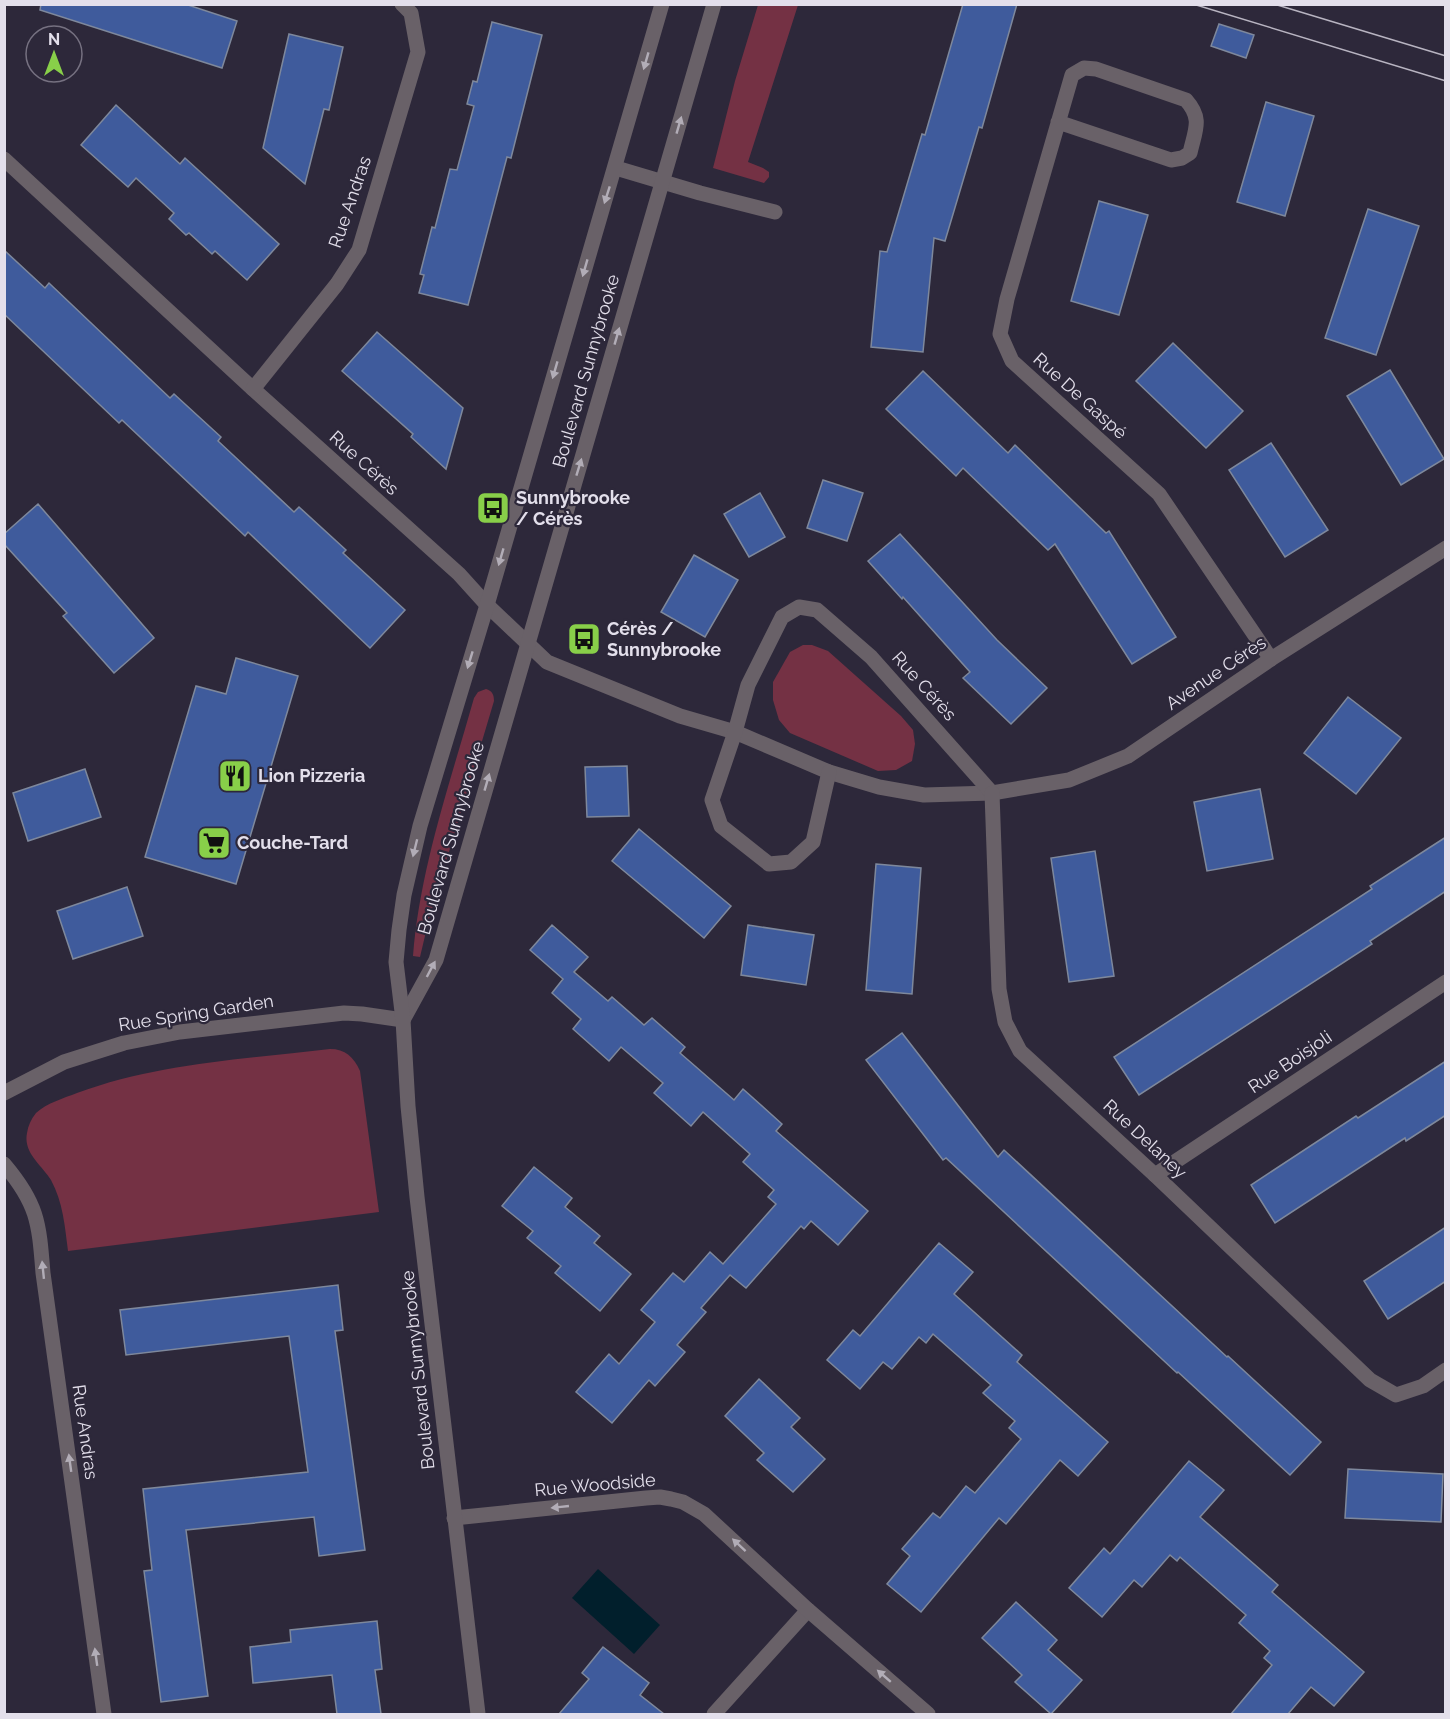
<svg xmlns="http://www.w3.org/2000/svg" width="1450" height="1719" viewBox="0 0 1450 1719" font-family="Raleway,sans-serif">
<style>
.green{fill:#743144}
.water{fill:#011f2c}
.building{fill:#3f5b9c;stroke:#7e889c;stroke-width:1.5}
.lines{fill:none;stroke-linecap:round;stroke-linejoin:round}
.service{stroke:#696168;stroke-width:15}
.minor{stroke:#696168;stroke-width:15}
.tertiary{stroke:#696168;stroke-width:15}
.tram{stroke:#b8b4c1;stroke-width:1.5}
.oneway{fill:#b2adb7}
.labels{text-anchor:middle;stroke-width:4.5;stroke-linejoin:round;paint-order:stroke}
.street-label{font-size:18px;fill:#e3dfeb;stroke:#2d283a}
.poi-label{font-size:18px;font-weight:bold;fill:#e3dfeb;stroke:#2d283a;text-anchor:start}
</style>
<rect width="100%" height="100%" fill="#2d283a"/>
<g class="green">
<path d="M758 5H798L748 162 763 168 769 172V177L764 183 713 168 735 81Z"/>
<path d="M803 645H812L828 651 901 716 913 730 915 744 912 761 896 770 878 771 790 733 779 720 773 700V682L790 652Z"/>
<path d="M486 689C492 691 494 694 494 701L429 919 420 957 413 956C420 868 450 783 474 698L478 692Z"/>
<path d="M330 1049C345 1049 354 1057 360 1071L379 1212 68 1251C65 1227 63 1202 51 1180 42 1165 23 1153 27 1133 28 1126 31 1119 36 1113 47 1103 64 1098 77 1093 158 1063 245 1059 330 1049Z"/>
</g>
<path class="water" d="M598 1569 660 1625 634 1654 572 1598Z"/>
<g class="building">
<path d="M41 4H185L237 21 222 68 40 10Z"/>
<path d="M963 4H1017L982 128 979 127 945 241 934 238 923 352 871 347 880 251 887 252 922 134 925 135Z"/>
<path d="M492 22 542 35 511 158 507 157 468 305 419 293 424 275 420 274 432 227 435 228 450 169 457 170 474 106 467 104 473 81 477 82Z"/>
<path d="M1219 24 1254 35 1246 58 1211 46Z"/>
<path d="M289 34 343 47 329 110 324 109 305 184 263 148Z"/>
<path d="M1266 102 1314 116 1285 216 1237 202Z"/>
<path d="M116 105 180 164 185 158 279 244 247 280 215 251 212 254 189 233 186 235 169 219 174 213 136 178 128 187 81 145Z"/>
<path d="M1099 201 1148 215 1119 315 1071 301Z"/>
<path d="M1368 209 1419 226 1376 355 1325 338Z"/>
<path d="M4 250 45 288 49 283 170 398 174 394 221 437 218 441 294 512 299 507 346 550 343 553 405 610 370 648 248 532 245 536 122 420 119 423 4 314Z"/>
<path d="M377 332 463 408 446 469 411 437 413 434 342 371Z"/>
<path d="M1173 343 1243 411 1206 448 1136 381Z"/>
<path d="M1390 370 1444 459 1401 485 1347 396Z"/>
<path d="M923 371 1008 453 1015 445 1106 533 1109 531 1176 637 1132 664 1055 544 1048 550 963 468 956 476 886 409Z"/>
<path d="M1271 443 1328 530 1285 557 1229 470Z"/>
<path d="M823 480 863 493 847 541 807 528Z"/>
<path d="M760 493 785 537 749 557 724 514Z"/>
<path d="M38 504 154 638 114 673 63 616 67 613 4 544V534Z"/>
<path d="M900 534 997 640 1047 688 1011 724 963 678 970 672 903 597 902 599 868 561Z"/>
<path d="M694 555 738 580 705 637 661 612Z"/>
<path d="M236 658 298 676 236 884 145 857 196 686 226 694Z"/>
<path d="M1348 697 1401 738 1356 794 1304 753Z"/>
<path d="M627 766 629 816 587 817 585 767Z"/>
<path d="M85 769 101 817 28 841 13 793Z"/>
<path d="M1260 789 1273 859 1207 871 1194 802Z"/>
<path d="M639 829 731 906 704 938 612 861Z"/>
<path d="M1446 837V891L1370 941 1372 944 1139 1095 1114 1057 1372 889 1370 886Z"/>
<path d="M1095 851 1114 976 1069 982 1051 858Z"/>
<path d="M876 864 921 868 912 994 866 990Z"/>
<path d="M127 887 143 936 73 959 57 911Z"/>
<path d="M552 925 588 957 574 972 608 1001 612 997 644 1025 652 1018 685 1047 680 1053 734 1100 743 1089 782 1124 776 1131 868 1211 838 1245 811 1221 804 1229 801 1226 746 1288 730 1275 701 1308 706 1312 677 1345 685 1352 655 1386 649 1380 612 1423 576 1392 609 1354 619 1364 655 1322 641 1310 673 1273 684 1282 710 1252 723 1264 776 1204 768 1197 774 1190 743 1162 750 1154 703 1112 691 1126 654 1093 663 1083 621 1047 609 1061 573 1029 581 1019 552 993 563 979 530 950Z"/>
<path d="M748 925 814 935 806 985 741 975Z"/>
<path d="M902 1033 998 1157 1004 1150 1227 1357 1228 1356 1321 1442 1290 1475 1178 1372 1177 1373 946 1158 943 1160 866 1060Z"/>
<path d="M1446 1061V1115L1406 1141 1405 1138 1275 1223 1251 1185 1356 1116 1358 1118Z"/>
<path d="M534 1167 572 1198 565 1207 600 1236 594 1243 631 1274 600 1311 555 1273 561 1266 527 1238 533 1231 502 1206Z"/>
<path d="M1446 1227V1281L1388 1319 1364 1281Z"/>
<path d="M939 1243 973 1272 954 1294 1022 1355 1017 1362 1108 1442 1078 1476 1060 1460 1006 1524 999 1518 921 1612 887 1584 910 1556 902 1549 933 1513 940 1518 966 1486 975 1493 1021 1439 1009 1428 1015 1421 983 1393 991 1385 933 1334 926 1343 919 1337 892 1369 883 1362 860 1389 827 1360 853 1330 860 1336Z"/>
<path d="M338 1285 343 1330 335 1331 365 1550 319 1556 314 1517 186 1530 208 1696 161 1702 144 1571 152 1570 143 1489 308 1472 289 1336 126 1355 120 1310Z"/>
<path d="M759 1379 800 1418 791 1427 825 1459 793 1492 757 1460 764 1453 725 1416Z"/>
<path d="M1189 1461 1224 1490 1200 1517 1278 1585 1272 1592 1364 1672 1334 1706 1311 1687 1288 1714H1231L1272 1665 1264 1658 1270 1651 1239 1623 1246 1615 1180 1557 1177 1561 1170 1555 1142 1587 1134 1580 1102 1617 1069 1588 1104 1548 1110 1554Z"/>
<path d="M1348 1469 1443 1474 1441 1522 1345 1518Z"/>
<path d="M1016 1602 1057 1640 1048 1650 1082 1680 1051 1714 1015 1682 1022 1675 982 1638Z"/>
<path d="M377 1621 382 1669 375 1670 381 1714H337L332 1675 253 1683 250 1647 291 1642 290 1630Z"/>
<path d="M603 1647 649 1683 640 1695 664 1714H559L589 1679 582 1673Z"/>
</g>
<g class="lines">
<g class="service">
<path d="M616 168 700 193 775 212"/>
<path d="M714 1714 808 1610"/>
</g>
<g class="minor">
<path d="M1058 122 1171 160 1182 158 1190 153C1195 130 1203 119 1186 100L1096 69 1084 68 1072 75 1007 299 1000 334 1012 361 1159 494 1271 659"/>
<path d="M4 159 253 389 459 574 487 605 547 662 680 716 735 732 829 772 879 787 924 795 992 793 1069 780 1128 756 1271 659 1446 548"/>
<path d="M253 389 337 284 359 250 418 52 411 13 402 4"/>
<path d="M829 772 813 842 791 862 769 864 721 826 712 800 735 732 748 685 782 617 799 607 817 610 871 657 992 793"/>
<path d="M992 793 999 989 1005 1022 1020 1051 1155 1175 1370 1380 1396 1395 1423 1386 1446 1370"/>
<path d="M4 1164C38 1204 39 1223 43 1273L104 1714"/>
<path d="M1155 1175 1446 982"/>
<path d="M454 1518 646 1498 660 1497 671 1499 683 1502 704 1514 808 1610 928 1714"/>
</g>
<g class="tertiary">
<path d="M403 1020 436 960 714 4"/>
<path d="M4 1093 64 1062 124 1043 180 1032 344 1013 362 1014 403 1020"/>
<path d="M478 1714 417 1197 408 1106 403 1020 396 962 399 930 404 895 420 826 487 605 662 4"/>
</g>
<g class="tram">
<path d="M1193 4 1446 81"/>
<path d="M1274 4 1446 56"/>
</g>
</g>
<defs><path id="oneway-solid" d="M-6-.8H1V-3.2L6.5 0L1 3.2V.8H-6Z" transform="scale(1.5)"/></defs>
<g class="oneway">
<use href="#oneway-solid" transform="translate(646 61) rotate(106)"/>
<use href="#oneway-solid" transform="translate(679 125) rotate(-74)"/>
<use href="#oneway-solid" transform="translate(607 195) rotate(108)"/>
<use href="#oneway-solid" transform="translate(585 268) rotate(106)"/>
<use href="#oneway-solid" transform="translate(617 336) rotate(-74)"/>
<use href="#oneway-solid" transform="translate(555 370) rotate(106)"/>
<use href="#oneway-solid" transform="translate(579 467) rotate(-73)"/>
<use href="#oneway-solid" transform="translate(501 557) rotate(106)"/>
<use href="#oneway-solid" transform="translate(470 660) rotate(107)"/>
<use href="#oneway-solid" transform="translate(487 782) rotate(-74)"/>
<use href="#oneway-solid" transform="translate(415 848) rotate(104)"/>
<use href="#oneway-solid" transform="translate(431 969) rotate(-62)"/>
<use href="#oneway-solid" transform="translate(43 1270) rotate(-96)"/>
<use href="#oneway-solid" transform="translate(70 1463) rotate(-98)"/>
<use href="#oneway-solid" transform="translate(560 1507) rotate(174)"/>
<use href="#oneway-solid" transform="translate(739 1545) rotate(-137)"/>
<use href="#oneway-solid" transform="translate(96 1657) rotate(-98)"/>
<use href="#oneway-solid" transform="translate(884 1676) rotate(-139)"/>
</g>
<defs>
<symbol id="bus-square" viewBox="-11 -11 22 22"><rect x="-9" y="-9" width="18" height="18" rx="4" fill="#88cf49" stroke="#2d283a"/><path d="M-5-6H5V4H4V6H2V4H-2V6H-4V4H-5ZM-3.5-4V0h7V-4ZM-3.5 1.2v1.5H-2V1.2ZM2 1.2v1.5H3.5V1.2Z" fill="#111"/></symbol>
<symbol id="restaurant-square" viewBox="-11 -11 22 22"><rect x="-9" y="-9" width="18" height="18" rx="4" fill="#88cf49" stroke="#2d283a"/><path d="M-5-6h1v4h1v-4h1v4h1v-4h1v5L-1.5 .5V6h-2V.5L-5-1ZM5-6V6H3V1.5H1.5Q1.5-4 5-6Z" fill="#111"/></symbol>
<symbol id="supermarket-square" viewBox="-11 -11 22 22"><rect x="-9" y="-9" width="18" height="18" rx="4" fill="#88cf49" stroke="#2d283a"/><path d="M-6-5.5h2.5l.6 2H6L4.5 2H-2.5L-4.4-4H-6ZM-1.5 3.2a1.3 1.3 0 1 0 .1 0ZM3 3.2a1.3 1.3 0 1 0 .1 0Z" fill="#111"/></symbol>
</defs>
<g fill-rule="evenodd">
<use href="#bus-square" x="474" y="489" width="38" height="38"/>
<use href="#bus-square" x="565" y="620" width="38" height="38"/>
<use href="#restaurant-square" x="216" y="757" width="38" height="38"/>
<use href="#supermarket-square" x="195" y="824" width="38" height="38"/>
</g>
<g class="labels">
<g class="street-label">
<text transform="translate(350 202) rotate(-71)" y="6">Rue Andras</text>
<text transform="translate(586 371) rotate(-74)" y="6">Boulevard Sunnybrooke</text>
<text transform="translate(1080 396) rotate(42)" y="6">Rue De Gaspé</text>
<text transform="translate(364 463) rotate(42)" y="6">Rue Cérès</text>
<text transform="translate(1216 673) rotate(-34)" y="6">Avenue Cérès</text>
<text transform="translate(924 686) rotate(48)" y="6">Rue Cérès</text>
<text transform="translate(451 838) rotate(-74)" y="6">Boulevard Sunnybrooke</text>
<text transform="translate(196 1013) rotate(-9)" y="6">Rue Spring Garden</text>
<text transform="translate(1290 1062) rotate(-34)" y="6">Rue Boisjoli</text>
<text transform="translate(1145 1139) rotate(43)" y="6">Rue Delaney</text>
<text transform="translate(418 1370) rotate(-96)" y="6">Boulevard Sunnybrooke</text>
<text transform="translate(85 1432) rotate(82)" y="6">Rue Andras</text>
<text transform="translate(595 1485) rotate(-5)" y="6">Rue Woodside</text>
</g>
<g class="poi-label">
<text x="516" y="504">Sunnybrooke<tspan x="516" dy="21">/ Cérès</tspan></text>
<text x="607" y="635">Cérès /<tspan x="607" dy="21">Sunnybrooke</tspan></text>
<text x="258" y="782">Lion Pizzeria</text>
<text x="237" y="849">Couche-Tard</text>
</g>
</g>
<rect width="1450" height="1719" fill="none" stroke="#e3dfeb" stroke-width="12"/>
<g transform="translate(54 54)"><circle r="28" fill="#2d283a" stroke="#767181" stroke-width="1.5"/>
<path d="M0-4.5L10 22L0 15L-10 22Z" fill="#88cf49"/>
<text y="-9" font-size="16" font-weight="bold" text-anchor="middle" fill="#e3dfeb">N</text>
</g>
</svg>
